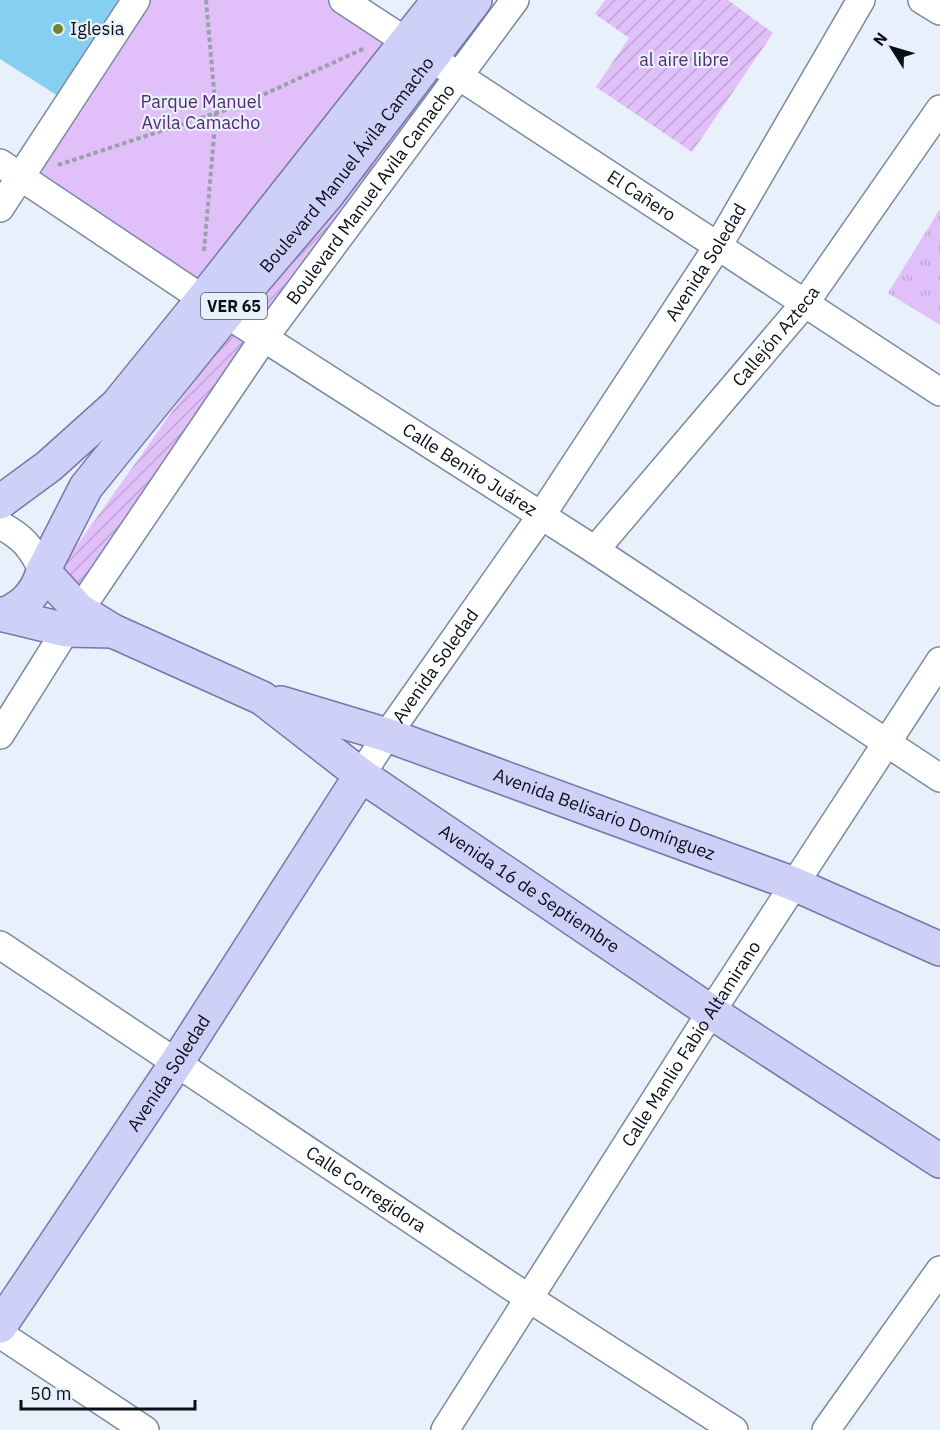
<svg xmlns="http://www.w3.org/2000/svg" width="940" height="1430" viewBox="0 0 940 1430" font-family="'IBM Plex Sans',sans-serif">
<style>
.grass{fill:url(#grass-tufts)}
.park{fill:#e1c0fa}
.garden{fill:url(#garden-furrows)}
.building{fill:#85d0f1}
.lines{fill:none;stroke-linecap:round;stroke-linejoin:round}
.minor-casing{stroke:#788aa2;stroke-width:30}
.major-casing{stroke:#7578a7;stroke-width:36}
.path{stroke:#99a0aa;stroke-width:4;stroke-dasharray:4.5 3;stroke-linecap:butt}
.minor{stroke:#fff;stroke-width:27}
.major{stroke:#cfd0f8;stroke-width:33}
.poi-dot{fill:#748432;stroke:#e8f0fb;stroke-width:2}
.labels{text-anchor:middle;stroke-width:4.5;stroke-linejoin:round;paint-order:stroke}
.shield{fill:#e8f0fb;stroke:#4c525b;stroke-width:1.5}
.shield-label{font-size:16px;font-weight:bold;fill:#090f17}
.poi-label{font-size:18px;fill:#090f17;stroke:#e8f0fb;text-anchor:start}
.park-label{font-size:18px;fill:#542a6e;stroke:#e8f0fb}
.street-label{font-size:18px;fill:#090f17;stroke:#e8f0fb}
</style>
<defs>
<pattern id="grass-tufts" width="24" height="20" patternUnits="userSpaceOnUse" patternTransform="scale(1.5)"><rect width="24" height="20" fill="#e1c0fa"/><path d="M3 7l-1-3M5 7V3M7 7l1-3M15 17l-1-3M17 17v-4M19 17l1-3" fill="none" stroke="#c0a4d6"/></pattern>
<pattern id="garden-furrows" width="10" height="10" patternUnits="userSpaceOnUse" patternTransform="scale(1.5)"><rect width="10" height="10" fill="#e1c0fa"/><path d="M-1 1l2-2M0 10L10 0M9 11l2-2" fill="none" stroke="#c0a4d6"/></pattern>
</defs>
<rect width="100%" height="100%" fill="#e8f0fb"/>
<path class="grass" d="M940 209V325L888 293Z"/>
<path class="park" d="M143 0H339L394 37 201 290 34 182Z"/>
<g class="garden">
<path d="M605 0H728L773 33 692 152 596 87 629 38 595 14Z"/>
<path d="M434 63 453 77 264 335 239 318Z"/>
<path d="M236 322 262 338 82 593 60 569Z"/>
</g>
<path class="building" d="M0 0H135L69 103 0 59Z"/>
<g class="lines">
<defs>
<g id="minor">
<path id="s1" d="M343 0 940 392"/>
<path d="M922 0 940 11"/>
<path id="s2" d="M0 163 200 297 595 550 940 778"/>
<path d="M0 208 136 0"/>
<path d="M0 525C23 537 31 547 43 571"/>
<path id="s3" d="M595 550 805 303 940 109"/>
<path id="s4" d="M0 735 66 630 264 338 515 0"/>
<path id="s5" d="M361 775 387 735 541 516 718 246 861 0"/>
<path id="s6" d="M0 945 530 1299 734 1430"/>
<path d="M0 1334 145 1430"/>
<path id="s7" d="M445 1430 711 1012 940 661"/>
<path d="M826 1430 940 1270"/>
</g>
<g id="major">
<path d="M0 502 49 466 117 405 203 299 439 0"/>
<path id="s8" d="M43 571 79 610 113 631 262 698 361 775 711 1012 940 1161"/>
<path d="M0 614 66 630 113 631"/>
<path id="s9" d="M4 615C25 605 37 593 43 571L86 487 226 314 327 195 475 0"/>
<path id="s10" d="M281 703 387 735 794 884 940 949"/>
<path id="s11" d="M0 1326 177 1062 361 775"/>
</g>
</defs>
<use href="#minor" class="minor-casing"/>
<use href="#major" class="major-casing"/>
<g class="path">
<path d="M58 165 243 104 365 48"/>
<path d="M204 251 216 113 206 0"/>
</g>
<use href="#minor" class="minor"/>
<use href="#major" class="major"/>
</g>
<circle class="poi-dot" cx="58" cy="29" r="6"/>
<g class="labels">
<rect class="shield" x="201" y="293" width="66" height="26" rx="4.5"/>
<g class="shield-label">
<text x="234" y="312">VER 65</text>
</g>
<g class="poi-label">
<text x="70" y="35">Iglesia</text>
</g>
<g class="park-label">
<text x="684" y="66">al aire libre</text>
<text x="201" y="108">Parque Manuel<tspan x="201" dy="21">Avila Camacho</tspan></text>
</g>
<g class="street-label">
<text dy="6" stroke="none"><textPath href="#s9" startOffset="570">Boulevard Manuel Ávila Camacho</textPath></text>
<text dy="6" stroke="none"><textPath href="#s4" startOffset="656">Boulevard Manuel Avila Camacho</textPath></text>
<text dy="6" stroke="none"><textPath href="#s1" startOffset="357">El Cañero</textPath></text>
<text dy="6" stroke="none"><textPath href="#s5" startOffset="618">Avenida Soledad</textPath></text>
<text dy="6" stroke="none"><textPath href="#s3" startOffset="280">Callejón Azteca</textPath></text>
<text dy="6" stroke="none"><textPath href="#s2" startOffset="561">Calle Benito Juárez</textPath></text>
<text dy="6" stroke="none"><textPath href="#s5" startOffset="132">Avenida Soledad</textPath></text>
<text dy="6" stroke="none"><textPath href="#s10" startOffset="342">Avenida Belisario Domínguez</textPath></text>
<text dy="6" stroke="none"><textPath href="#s8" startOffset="585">Avenida 16 de Septiembre</textPath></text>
<text dy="6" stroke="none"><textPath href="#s7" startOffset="458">Calle Manlio Fabio Altamirano</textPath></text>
<text dy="6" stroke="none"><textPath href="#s11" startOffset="304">Avenida Soledad</textPath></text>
<text dy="6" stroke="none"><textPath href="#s6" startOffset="440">Calle Corregidora</textPath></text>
</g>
</g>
<g transform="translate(892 48) rotate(307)" stroke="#e8f0fb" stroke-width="4.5" paint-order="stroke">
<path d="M0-4.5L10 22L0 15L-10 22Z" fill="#090f17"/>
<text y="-9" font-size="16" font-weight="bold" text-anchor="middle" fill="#090f17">N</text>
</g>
<path d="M21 1400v9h174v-9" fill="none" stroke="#090f17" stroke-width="3"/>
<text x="30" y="1400" font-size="18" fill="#090f17" stroke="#e8f0fb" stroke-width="4.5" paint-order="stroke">50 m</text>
</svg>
